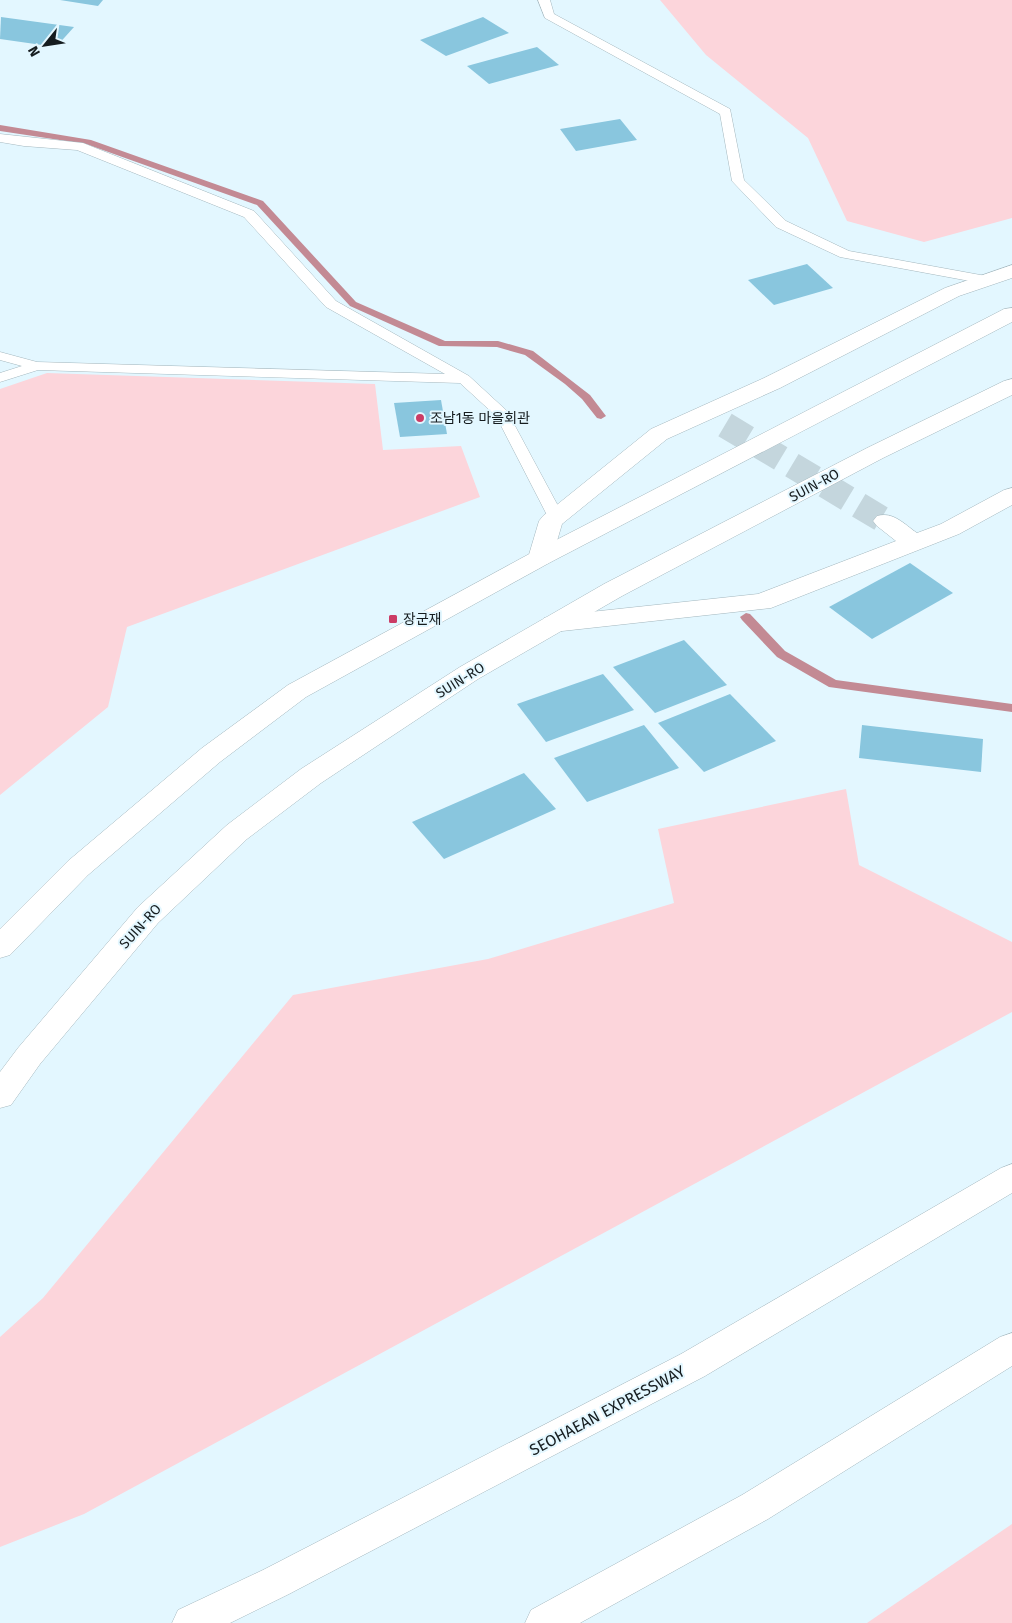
<svg xmlns="http://www.w3.org/2000/svg" width="1012" height="1623" viewBox="0 0 1012 1623" font-family="'Fira Sans','Noto Sans KR',sans-serif">
<style>
.green{fill:#fcd5db}
.lines{fill:none;stroke-linecap:round;stroke-linejoin:round}
.stream{fill:#c38a94;fill-rule:evenodd}
.building{fill:#89c6de}
.minor-tunnel{stroke:#c4d6dd;stroke-width:26;stroke-dasharray:26 13;stroke-linecap:butt}
.service-casing{stroke:#a4b7be;stroke-width:1}
.minor-casing{stroke:#a4b7be;stroke-width:1}
.primary-casing{stroke:#a4b7be;stroke-width:1}
.motorway-casing{stroke:#a4b7be;stroke-width:1}
.service{fill:#fff;fill-rule:evenodd}
.minor{fill:#fff;fill-rule:evenodd}
.primary{fill:#fff;fill-rule:evenodd}
.motorway{fill:#fff;fill-rule:evenodd}
.poi-dot{fill:#cb3c65;stroke:#e3f7ff;stroke-width:2}
.labels{text-anchor:middle;stroke-width:4;stroke-linejoin:round;paint-order:stroke}
.poi-label{font-size:14px;fill:#151c1f;stroke:#e3f7ff;text-anchor:start}
.street-label{font-size:14px;fill:#151c1f;stroke:#e3f7ff}
.near-street-label{font-size:16px;fill:#151c1f;stroke:#e3f7ff}
</style>
<rect width="100%" height="100%" fill="#e3f7ff"/>
<g class="green">
<path d="M660 0H1012V218L924 242 847 221 808 138 706 55Z"/>
<path d="M47 373 375 384 383 450 461 446 480 497 127 627 108 707 0 795V389Z"/>
<path d="M846 789 859 865 1012 942V1012L84 1514 0 1547V1337L43 1298 293 995 488 959 674 903 658 829Z"/>
<path d="M1012 1524V1623H867Z"/>
</g>
<g class="lines">
<g class="stream">
<path d="M0 125 91 140 263 201 356 302 445 341H498L533 351 590 395 606 416 601 419 597 418 582 399 565 384 525 355 497 347 439 346 350 306 257 205 86 144 0 131Z"/>
<path d="M746 613 750 614 785 651 836 680 1012 704V712L829 687 777 657 742 620 740 617Z"/>
</g>
</g>
<g class="building">
<path d="M60 0H103L98 6Z"/>
<path d="M1 17 74 27 56 47 0 39Z"/>
<path d="M483 17 509 33 446 56 420 40Z"/>
<path d="M537 47 559 65 489 84 467 66Z"/>
<path d="M620 119 637 140 576 151 560 129Z"/>
<path d="M807 264 833 288 774 305 748 280Z"/>
<path d="M441 400 447 434 400 437 394 403Z"/>
<path d="M910 563 953 593 872 639 829 607Z"/>
<path d="M684 640 727 685 655 713 613 667Z"/>
<path d="M603 674 634 710 546 742 517 704Z"/>
<path d="M730 694 776 741 704 772 658 723Z"/>
<path d="M644 725 679 768 587 802 554 758Z"/>
<path d="M862 725 983 739 981 772 859 758Z"/>
<path d="M524 773 556 809 444 859 412 822Z"/>
</g>
<g class="lines">
<path class="minor-tunnel" d="M725 425 885 521"/>
<defs>
<g id="service">
<path d="M538 0H550L554 14 730 109 744 180 786 221 849 251 986 276 993 280 986 284 840 257 776 227 732 181 720 114 545 18Z"/>
<path d="M0 134 83 143 254 211 336 301 469 376 507 411 564 517 561 520H551L548 517 496 416 460 383 38 370 0 382V373L22 366 0 360V352L37 362 445 374 326 307 244 217 77 150 24 146 0 142Z"/>
</g>
<g id="minor">
<path d="M1012 265V278L959 296 780 388 667 439 562 524 552 558 549 563 540 566 531 563 528 558 539 521 543 516 651 429 764 378 945 288Z"/>
<path d="M1012 488V505L959 534 771 608 553 632 544 630 540 624 544 618 553 616 758 594 896 541 877 526 873 521 877 516C893 511 904 524 917 533L941 524 1004 490Z"/>
</g>
<g id="primary">
<path d="M1012 308V322L549 563 306 697 220 762 88 875 10 955 0 958V929L68 861 202 748 288 685 531 553 1004 309Z"/>
<path d="M1012 379V395L883 458 622 596 478 679 321 783 247 839 158 923 40 1064 11 1105 0 1108V1072L18 1048 138 907 227 825 301 769 460 667 604 584 867 448 1004 381Z"/>
</g>
<g id="motorway">
<path d="M1012 1164V1193L705 1376 289 1594 230 1623H172L178 1610 263 1570 681 1354 1001 1168Z"/>
<path d="M1012 1333V1366L768 1519 580 1623H525L531 1610 742 1495 1000 1337Z"/>
</g>
</defs>
<use href="#service" class="service-casing"/>
<use href="#minor" class="minor-casing"/>
<use href="#primary" class="primary-casing"/>
<use href="#motorway" class="motorway-casing"/>
<use href="#service" class="service"/>
<use href="#minor" class="minor"/>
<use href="#primary" class="primary"/>
<use href="#motorway" class="motorway"/>
</g>
<g class="poi-dot">
<circle cx="420" cy="418" r="5"/>
<rect x="388" y="614" width="10" height="10" rx="2.5"/>
</g>
<g class="labels">
<g class="poi-label">
<text x="430" y="423">조남1동 마을회관</text>
<text x="403" y="624">장군재</text>
</g>
<g class="street-label">
<text transform="translate(814 485) rotate(-28)" y="5">SUIN-RO</text>
<text transform="translate(460 680) rotate(-32)" y="5">SUIN-RO</text>
<text transform="translate(140 926) rotate(-48)" y="5">SUIN-RO</text>
</g>
<g class="near-street-label">
<text transform="translate(607 1410) rotate(-28)" y="6">SEOHAEAN EXPRESSWAY</text>
</g>
</g>
<g transform="translate(45 45) rotate(240)" stroke="#e3f7ff" stroke-width="4" paint-order="stroke">
<path d="M0-4L9 19L0 12L-9 19Z" fill="#151c1f"/>
<text y="-8" font-size="14" font-weight="bold" text-anchor="middle" fill="#151c1f">N</text>
</g>
</svg>
